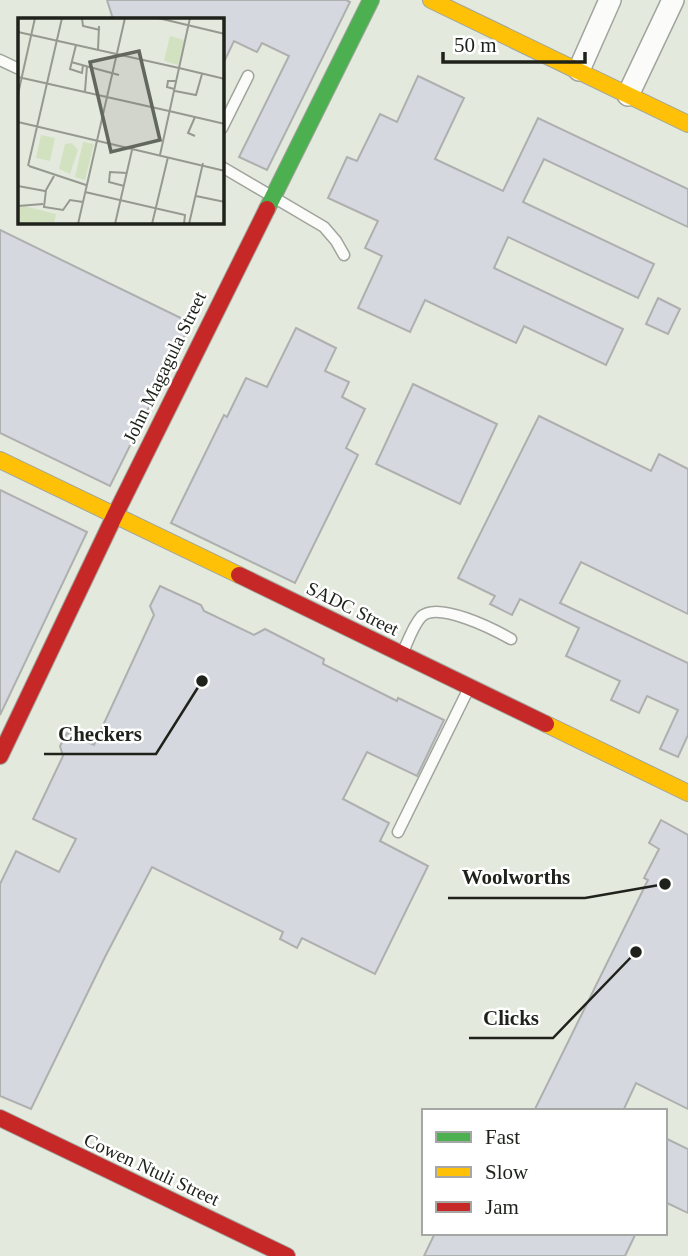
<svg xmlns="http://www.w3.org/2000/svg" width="688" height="1256" viewBox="0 0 688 1256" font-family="'Times New Roman',serif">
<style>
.building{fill:#d5d8df;stroke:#adb0ae;stroke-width:2}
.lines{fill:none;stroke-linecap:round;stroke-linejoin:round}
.lane-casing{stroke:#a0a49c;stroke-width:13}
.street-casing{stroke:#a0a49c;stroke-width:24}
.fast-casing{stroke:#a0a49c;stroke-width:18}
.slow-casing{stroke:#a0a49c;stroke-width:18}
.jam-casing{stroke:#a0a49c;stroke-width:18}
.lane{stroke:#fbfcfa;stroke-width:10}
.street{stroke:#fbfcfa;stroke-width:21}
.fast{stroke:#4caf50;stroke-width:16}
.slow{stroke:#ffc107;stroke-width:16}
.jam{stroke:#c62828;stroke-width:16}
.labels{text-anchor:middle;stroke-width:5;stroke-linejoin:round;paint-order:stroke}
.street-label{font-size:19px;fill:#1e221b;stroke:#fff}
.inset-road{fill:none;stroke:#959990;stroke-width:2}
.view{fill:#63685f;fill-opacity:0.15;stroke:#63685f;stroke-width:3.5}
.inset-edge{fill:none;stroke:#1e221b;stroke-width:3.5}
.leader{fill:none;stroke:#1e221b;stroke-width:2.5}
.callout-dot{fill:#1e221b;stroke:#fff;stroke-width:2.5}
.callout-label{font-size:21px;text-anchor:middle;font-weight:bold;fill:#1e221b;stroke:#fff;stroke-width:5;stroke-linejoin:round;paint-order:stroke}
</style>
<rect width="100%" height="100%" fill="#e4e9de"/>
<g class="building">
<path d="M107 0H346L350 2 267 170 239 157 289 56 262 43 257 52 234 41 222 66V19H113Z"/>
<path d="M418 76 464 98 435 159 503 191 538 118 688 189V227L544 159 523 202 654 264 638 298 508 237 494 268 623 329 606 365 524 326 516 343 425 300 410 332 358 308 382 256 365 248 378 221 328 198 347 157 357 161 380 114 397 122Z"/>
<path d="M0 230 191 323 110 486 0 433Z"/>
<path d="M658 298 680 309 668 334 646 324Z"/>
<path d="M296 328 336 348 325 371 349 382 342 397 365 409 346 448 358 455 295 583 171 523 224 415 227 417 246 378 267 387Z"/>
<path d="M413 384 497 424 460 504 376 464Z"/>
<path d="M539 416 651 471 659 454 688 469V614L581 562 560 603 688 663V735L678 757 660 749 678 710 647 696 639 713 611 700 620 681 566 656 579 628 520 599 512 615 490 604 495 596 458 578Z"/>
<path d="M0 490 87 532 0 715Z"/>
<path d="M160 586 201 605 204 611 254 635 265 629 324 659 323 664 397 701 398 698 444 720 417 776 367 752 343 799 389 823 380 841 428 866 375 974 302 938 297 948 280 939 283 932 152 867 105 957 31 1109 0 1096V884L16 851 59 872 76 839 33 819 63 756 60 746 67 733 94 745 154 615 150 606Z"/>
<path d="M661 820 688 835V1109L636 1083 623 1111H534L648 880 644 878 659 849 649 843Z"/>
<path d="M665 1138 688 1149V1213L665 1202Z"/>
<path d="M435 1233H636L625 1256H424Z"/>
</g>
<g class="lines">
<defs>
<g id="lane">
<path d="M0 60 19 69"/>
<path d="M222 128 248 76"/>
<path d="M222 167 324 227 336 241 344 255"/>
<path d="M403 652C408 641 413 626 421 617 437 600 495 630 511 639"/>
<path d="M398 832 468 690"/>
</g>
<g id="street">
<path d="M579 70 610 0"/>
<path d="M628 95 673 0"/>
</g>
<path id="fast" d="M267 209 371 0"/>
<g id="slow">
<path d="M431 0 688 124"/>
<path d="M0 460 239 575"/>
<path d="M546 724 688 793"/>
</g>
<g id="jam">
<path d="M239 575 546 724"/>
<path d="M0 756 115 515 267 209"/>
<path d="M0 1118 287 1256"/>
</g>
</defs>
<use href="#lane" class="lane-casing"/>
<use href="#street" class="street-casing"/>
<use href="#fast" class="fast-casing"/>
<use href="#slow" class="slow-casing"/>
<use href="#jam" class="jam-casing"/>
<use href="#lane" class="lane"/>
<use href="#street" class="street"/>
<use href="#fast" class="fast"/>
<use href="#slow" class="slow"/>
<use href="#jam" class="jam"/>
</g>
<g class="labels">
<g class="street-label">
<text transform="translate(164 367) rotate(-64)" y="7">John Magagula Street</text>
<text transform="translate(353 608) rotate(26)" y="7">SADC Street</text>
<text transform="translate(152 1169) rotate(25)" y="7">Cowen Ntuli Street</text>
</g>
</g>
<g transform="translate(18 18)">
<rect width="206" height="206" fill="#e4e9de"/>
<path d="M152 18 166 22 160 47 146 43ZM23 117 37 120 32 143 18 140ZM65 124 76 126 67 162 57 159ZM47 126 54 125 60 132 52 156 41 151ZM2 187 38 196 36 206H0Z" fill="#d2e2c1"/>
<path class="inset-road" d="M64 0 65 8 82 12M140 0 207 16M172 0 161 50 207 61M0 14 161 50 142 137M58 27 52 51 64 55 65 47M80 32 81 8M53 44 101 57M0 59 151 93M156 71 149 69 150 63H158M67 73 69 48M157 73 178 77 184 56M0 76 17 0M151 93 207 106M0 104 207 153M177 118 170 115 177 99M10 148 44 0M11 148 68 167M36 158 28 172 26 189 45 192 52 182 65 184M0 168 27 173M106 168 91 164 92 154 109 155M67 174 167 197 166 206M178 178 207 184M0 188 25 186M60 206 107 0M97 206 114 132M134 206 150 139M171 206 185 145"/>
<path class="view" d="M121 33 142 122 93 134 72 44Z"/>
<rect width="206" height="206" class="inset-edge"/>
</g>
<path class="leader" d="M202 681L156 754H44M665 884L585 898H448M636 952L553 1038H469"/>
<g class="callout-dot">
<circle cx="202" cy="681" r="7"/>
<circle cx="665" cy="884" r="7"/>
<circle cx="636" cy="952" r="7"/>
</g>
<g class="callout-label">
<text x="100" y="741">Checkers</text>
<text x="516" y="884">Woolworths</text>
<text x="511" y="1025">Clicks</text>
</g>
<rect x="422" y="1109" width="245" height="126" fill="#ffffff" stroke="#a5a7a4" stroke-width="2"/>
<rect x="436" y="1132" width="35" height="10" fill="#4caf50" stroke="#a5a7a4" stroke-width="2"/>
<text x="485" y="1144" font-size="21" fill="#1e221b">Fast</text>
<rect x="436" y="1167" width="35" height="10" fill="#ffc107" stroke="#a5a7a4" stroke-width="2"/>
<text x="485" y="1179" font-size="21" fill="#1e221b">Slow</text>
<rect x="436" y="1202" width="35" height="10" fill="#c62828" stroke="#a5a7a4" stroke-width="2"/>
<text x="485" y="1214" font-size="21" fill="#1e221b">Jam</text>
<path d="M443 52v10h142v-10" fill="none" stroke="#1e221b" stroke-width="3.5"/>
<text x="454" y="52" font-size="21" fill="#1e221b" stroke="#ffffff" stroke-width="5" paint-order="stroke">50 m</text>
</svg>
